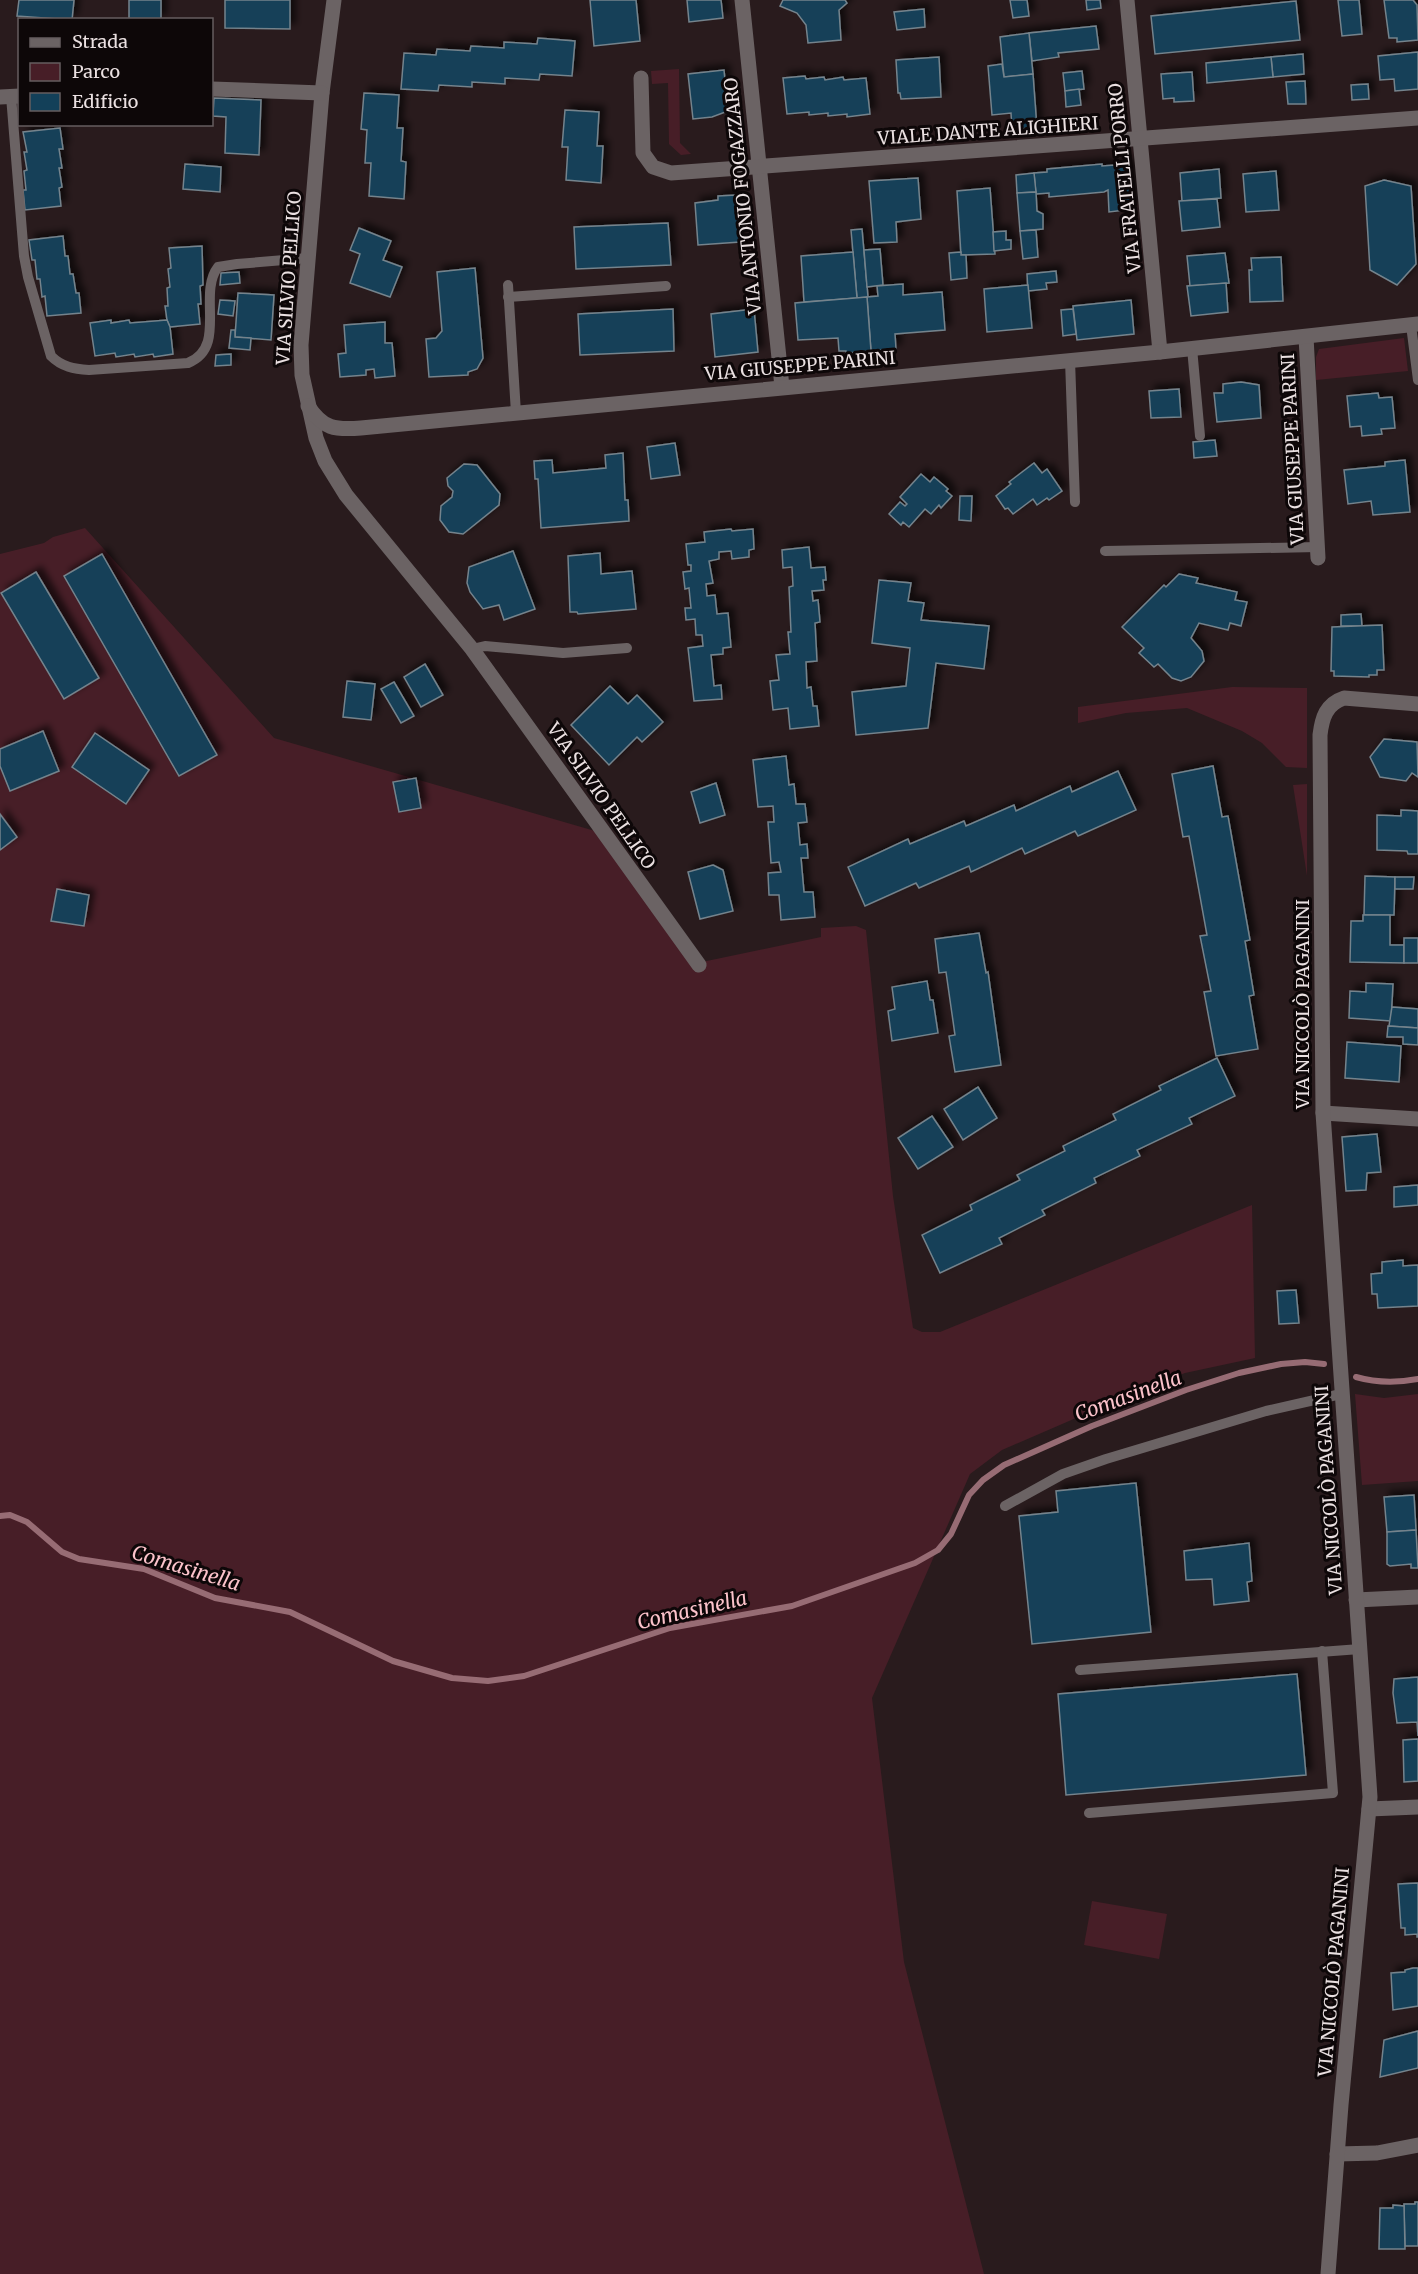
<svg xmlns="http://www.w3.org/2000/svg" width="1418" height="2274" viewBox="0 0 1418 2274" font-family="Merriweather,serif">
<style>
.green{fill:#471e27}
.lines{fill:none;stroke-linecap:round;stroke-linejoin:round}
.stream{stroke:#976c74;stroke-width:6}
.building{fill:#134059;stroke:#74838c;stroke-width:1.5;filter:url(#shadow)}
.lane{stroke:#6b6364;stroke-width:10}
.street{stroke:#6b6364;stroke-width:15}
.labels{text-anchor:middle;stroke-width:6;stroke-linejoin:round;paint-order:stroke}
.street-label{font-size:18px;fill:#eae0e1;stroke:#0d0708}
.water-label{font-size:20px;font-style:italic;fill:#fbc2ca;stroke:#0d0708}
</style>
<defs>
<filter id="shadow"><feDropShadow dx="5.5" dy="-5.5" stdDeviation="3" flood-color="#0009"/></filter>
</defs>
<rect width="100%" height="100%" fill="#291b1d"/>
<g class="green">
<path d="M679 69 680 143 691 154 681 155 669 144 668 83 652 84 651 71Z"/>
<path d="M1404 338 1408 371 1316 380V357L1319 349Z"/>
<path d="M85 528 274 738 595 831 702 962 821 937V928L856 926 866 930 893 1196 913 1328 922 1332H940L1252 1205 1255 1358 1185 1373 1129 1395 1002 1450 970 1474 872 1698 904 1962 984 2274H0V554L44 543 53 537Z"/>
<path d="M1232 687 1307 688V768L1286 767 1262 743 1242 731 1187 708 1126 713 1078 723V707Z"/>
<path d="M1307 784V876L1293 785Z"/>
<path d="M1355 1394 1384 1398 1418 1394V1481L1362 1485Z"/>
<path d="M1092 1901 1167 1914 1159 1959 1084 1945Z"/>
</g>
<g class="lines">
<g class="stream">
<path d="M1356 1377C1377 1383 1396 1383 1418 1379"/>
<path d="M0 1516 10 1515 27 1522 62 1552 79 1559 144 1569 215 1598 290 1612 393 1661 452 1678 488 1681 524 1676 670 1628 792 1606 915 1563 938 1550 951 1534 969 1495 983 1480 1004 1465 1092 1426 1186 1390 1239 1373 1281 1364 1305 1362 1324 1364"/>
</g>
</g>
<g class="building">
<path d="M19 0H74L72 20 17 16Z"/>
<rect x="129" y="0" width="32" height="20"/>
<path d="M225 0H290V29L225 28Z"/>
<path d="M590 0H636L640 41 594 46Z"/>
<path d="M687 0H721L723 18 689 22Z"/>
<path d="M783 0H845L847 3 839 10 841 40 808 43 806 25 797 13 780 6Z"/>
<path d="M1010 0H1027L1029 16 1013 18Z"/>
<path d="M1086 0H1100L1101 8 1087 10Z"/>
<path d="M1338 0H1359L1362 34 1342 36Z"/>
<path d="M1384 0H1413L1417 5 1418 40 1397 42V38H1389Z"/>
<path d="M1296 1 1300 40 1155 54 1151 16Z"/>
<path d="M924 9 925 27 897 30 894 12Z"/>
<path d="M1096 26 1099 49 1058 53 1059 57 1032 61 1029 33Z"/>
<path d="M1029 33 1033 74 1004 77 1000 37Z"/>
<path d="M538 38 575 41 572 76 540 74 539 80 505 78V84L472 82V87L439 85 438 91 401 89 404 53 436 55 437 49 470 51 471 46 504 48V42L537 44Z"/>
<path d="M1418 52V89L1395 91 1394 79 1380 80 1378 56Z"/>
<path d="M1303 54 1304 74 1273 77 1271 57Z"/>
<path d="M939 57 941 97 901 99 900 93H898L896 60Z"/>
<path d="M1271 57 1273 77 1207 83 1206 63Z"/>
<path d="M1002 64 1004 77 1033 74 1037 128 1012 129 1011 113 992 115 988 66Z"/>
<path d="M724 70 728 111 712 117 693 119 688 74Z"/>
<path d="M1082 71 1084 89 1065 91 1063 73Z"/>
<path d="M1192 72 1194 101 1174 102V98L1163 99 1161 74Z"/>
<path d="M805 76 806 79 824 77 825 80 843 77 844 80 866 78 870 114 847 117V114L828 116V113L809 115V112L787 114 783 78Z"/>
<path d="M1305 81 1306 104H1288L1286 82Z"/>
<path d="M1368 84 1369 99 1352 100 1351 85Z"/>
<path d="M1079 89 1081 105 1066 107 1065 91Z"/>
<path d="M364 93 399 95 397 128H403L401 161 406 162 404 199 369 196 371 163H365L367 130 361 129Z"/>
<path d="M214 98 261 100 259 155 225 153 226 117 213 116Z"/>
<path d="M565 110 599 112 597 146H603L601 183 566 180 568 147H562Z"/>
<path d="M60 128 63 149H59L62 168H59L62 187 59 188 61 206 25 210 23 190H26L24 171 27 170 24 152H27L23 132Z"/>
<path d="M185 164 221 167 220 192 183 189Z"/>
<path d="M1102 164V166L1130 164 1133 209 1109 212 1108 190 1104 192 1049 197V193L1036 194 1034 173 1047 172V169Z"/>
<path d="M1219 169 1221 198 1182 201 1180 173Z"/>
<path d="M1276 171 1279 210 1246 212 1243 174Z"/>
<path d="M1034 173 1036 192 1017 193 1016 175Z"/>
<path d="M918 178 921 219 896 222 897 242 874 243 869 181Z"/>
<path d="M1384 180 1411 186 1416 264 1397 285 1370 270 1365 186Z"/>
<path d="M990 188 995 254 961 255 957 191Z"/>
<path d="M1036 192 1037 211 1043 214V229L1020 231 1017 193Z"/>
<path d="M737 195 740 242 698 245 695 203 718 200V196Z"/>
<path d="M1217 199 1220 227 1182 231 1179 201Z"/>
<path d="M668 223 671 265 576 269 574 227Z"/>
<path d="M359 228 391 241 383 260 402 267 390 297 350 283 360 254 350 250Z"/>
<path d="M862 229 868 297 857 298 851 230Z"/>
<path d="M1036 230 1038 257 1023 259 1020 231Z"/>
<path d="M1006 231V240H1011V249L994 251 993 232Z"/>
<path d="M63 236 65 256H68L70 274H73L76 293H79L81 313 47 316 45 296 42 297 40 279H37L35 260H32L29 240Z"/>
<path d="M202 246 203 285 200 286 201 304H198L200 324 170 327 167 320 165 306H168L167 288 170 287 168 269 171 268 169 248Z"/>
<path d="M880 249 883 285 867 287 864 250Z"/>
<path d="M853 252 857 298 804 302 801 256Z"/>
<path d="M961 252V255H966L967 278 951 280 949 253Z"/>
<path d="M1225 253 1229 283 1190 286 1187 256Z"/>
<path d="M1281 257 1283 301 1250 302 1249 270H1252L1251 258Z"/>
<path d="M475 268 483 358 477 369 468 372V375L429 377 426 339 436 338 442 331 437 272Z"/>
<path d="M1056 271 1057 282 1046 283 1047 289 1028 291 1027 274Z"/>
<path d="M239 272 240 283 220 285 221 273Z"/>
<path d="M1226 283 1228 312 1191 316 1187 286Z"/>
<path d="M903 284V295L942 292 945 330 895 334 896 349 871 351 867 297 878 296 877 286Z"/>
<path d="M1028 285 1032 328 987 332 984 289Z"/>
<path d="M238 293 274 295 271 340 235 337Z"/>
<path d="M867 297 871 351 846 353V351H839L838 338 798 340 795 303Z"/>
<path d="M220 300 235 301 233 316 218 314Z"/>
<path d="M1131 300 1134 334 1077 340 1073 306Z"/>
<path d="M673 309 674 351 580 355 578 314Z"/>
<path d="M754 309 758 352 715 357 711 314Z"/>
<path d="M1073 309 1076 334 1063 336 1061 310Z"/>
<path d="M111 320V323L129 320 130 323 167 320 170 327 173 354 154 357 153 354 135 357 134 354 116 357 115 353 95 356 90 323Z"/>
<path d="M385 322V343H392L395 376 375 378 374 369 366 370V375L340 377 338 354 346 353 344 325Z"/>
<path d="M231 330H235V337L251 338 250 350 229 348Z"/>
<path d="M231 354V365L215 366 216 355Z"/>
<path d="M1241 382 1259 385 1261 418 1217 422 1214 393H1223V384Z"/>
<path d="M1179 389 1181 417 1151 418 1149 391Z"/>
<path d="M1378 393 1379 398 1392 397 1395 428 1381 429 1382 434 1362 436 1361 426 1350 427 1347 396Z"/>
<path d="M1215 440 1217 456 1194 458 1193 442Z"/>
<path d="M675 443 680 475 651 479 647 447Z"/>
<path d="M623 453 625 500H628L629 521 541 528 538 479H535L534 461 552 460 553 473 606 468 605 455Z"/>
<path d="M1405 460 1410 512 1373 515 1371 501 1348 504 1344 470 1385 466V462Z"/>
<path d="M1034 463 1042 473 1047 469 1062 491 1049 500 1047 498 1037 505 1033 499 1013 514 1008 508 1005 509 996 496 1011 484 1009 482Z"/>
<path d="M464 464 477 465 500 494 499 505 463 534 449 532 440 520 441 506 452 497 453 491 448 486 447 478Z"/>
<path d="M921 474 930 482 934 477 948 489 946 491 952 496 941 508 939 505 931 514 925 509 909 527 903 522 901 525 889 514 900 502 905 506 907 504 900 497Z"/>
<path d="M960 496H972L971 521 959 520Z"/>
<path d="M731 529 732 531 753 529 754 549 749 550V557L732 559 731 551 719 552V559L709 561 713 583 706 584 707 596 715 595 717 614 728 613 731 647 723 648V654L711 655 714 686 721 685 722 699 694 701 688 648 703 646 702 635H696L695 619 686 620 685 608H691L689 588 685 589 683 572 691 571V565H688L686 544 705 542 704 532Z"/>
<path d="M809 547 811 568 825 567 826 580H823L824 590 812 591 813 601 818 600 820 622 815 623 817 661 806 662 807 688 811 687 813 706H817L819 726 790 729 788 708 773 710 770 681 779 680 776 655 790 654 788 632H791L789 587 793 586 792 567 783 568 782 550Z"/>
<path d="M513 551 535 609 504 620 499 605 483 609 470 592 467 583 469 567Z"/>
<path d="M600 553 601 574 632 571 636 609 578 614 577 612H570L568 556Z"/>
<path d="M102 554 217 755 179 776 64 576Z"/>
<path d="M36 572 99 678 64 699 1 593Z"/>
<path d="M1179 574 1198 578 1196 583 1237 592 1235 600 1247 602 1241 626 1230 623 1228 630 1199 623 1191 638 1202 651 1204 661 1191 677 1181 681 1172 678 1158 664 1154 667 1139 653 1144 648 1122 627 1164 585 1166 587Z"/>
<path d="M879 580 911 583 908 601 924 603 921 620 989 626 984 669 936 663 928 728 856 735 852 692 906 686 910 648 872 643Z"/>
<path d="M1361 614 1362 626H1341V615Z"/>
<path d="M1382 625 1384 670H1377V675H1369V677L1334 676V671H1331L1332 627Z"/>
<path d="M425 664 443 695 421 707 404 677Z"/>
<path d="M347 681 375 684 371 720 343 717Z"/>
<path d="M394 682 414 716 401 723 381 689Z"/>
<path d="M610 686 628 704 637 695 663 722 642 742 637 737 609 765 571 725Z"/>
<path d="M43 731 59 771 10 791 0 766V749Z"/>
<path d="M95 733 149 770 126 804 72 767Z"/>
<path d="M1384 739 1417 742 1418 777 1412 773 1406 781 1380 777 1370 757Z"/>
<path d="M786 756 789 785 794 784 796 804H805L807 822 798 823 800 845 807 844 808 858H801L804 892H813L815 917 781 920 779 895H769L768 873 781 872 779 862 771 863 768 822H774L773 806 758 807 753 760Z"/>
<path d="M1213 766 1222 817 1228 816 1250 940 1245 941 1254 995 1249 996 1258 1049 1216 1056 1204 992 1211 991 1200 936 1207 935 1189 836 1183 837 1172 774Z"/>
<path d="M1118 771 1136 810 1078 836 1075 831 1025 854 1022 848 971 872 969 866 919 888 916 883 865 906 848 867 908 839 910 844 964 821 966 826 1014 805 1016 811 1070 786 1072 792Z"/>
<path d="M416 778 421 808 399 812 393 782Z"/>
<path d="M716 783 725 815 700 823 691 792Z"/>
<path d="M1401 810 1418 811V854H1408L1407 851 1377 850V815L1401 816Z"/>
<path d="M0 814 17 837 0 850Z"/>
<path d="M713 865 723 870 733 911 700 919 688 872Z"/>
<path d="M1365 876 1395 877 1394 915H1364Z"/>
<path d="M1395 877H1414L1413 889H1395Z"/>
<path d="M57 889 89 895 84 926 51 921Z"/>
<path d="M1363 915H1390V945H1404V963L1350 962 1351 921H1363Z"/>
<path d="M979 933 986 973 988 972 1001 1065 955 1072 949 1036 955 1035 946 972 939 973 935 939Z"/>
<rect x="1404" y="938" width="14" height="25"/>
<path d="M927 981 930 1000H933L938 1033 892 1041 888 1011 895 1009 892 987Z"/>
<path d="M1366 983 1393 984 1391 1021 1349 1018 1350 991 1366 992Z"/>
<path d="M1392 1007 1418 1009V1028L1389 1026Z"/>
<path d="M1388 1026 1418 1028V1045L1403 1044V1037H1387Z"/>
<path d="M1347 1042 1401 1046 1399 1082 1345 1078Z"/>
<path d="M1217 1058 1235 1096 1189 1118 1192 1124 1137 1150 1140 1156 1094 1178 1096 1183 1042 1210 1045 1215 999 1238 1002 1244 940 1273 922 1235 972 1210 970 1205 1020 1180 1017 1175 1065 1151 1063 1146 1116 1120 1113 1114 1161 1090 1159 1086Z"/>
<path d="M978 1087 997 1118 963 1140 944 1109Z"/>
<path d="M932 1116 953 1147 918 1169 898 1138Z"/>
<path d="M1377 1134 1381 1172 1367 1173 1366 1190 1346 1191 1342 1137Z"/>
<path d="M1418 1185V1205L1394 1207V1187Z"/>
<path d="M1403 1260V1266L1418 1265V1306L1378 1308 1377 1294H1372L1371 1274 1382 1273V1262Z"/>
<path d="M1296 1290 1299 1323 1279 1324 1277 1291Z"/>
<path d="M1136 1483 1151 1632 1032 1644 1019 1516 1058 1512 1056 1491Z"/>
<path d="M1414 1495 1416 1530 1387 1532 1384 1497Z"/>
<path d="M1416 1530 1418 1568H1411V1564L1390 1566 1387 1564V1532Z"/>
<path d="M1249 1543 1252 1581 1247 1582 1249 1601 1214 1605 1212 1579 1186 1580 1184 1551Z"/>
<path d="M1297 1674 1306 1775 1066 1795 1058 1694Z"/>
<path d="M1418 1677V1736L1417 1722 1397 1723 1393 1693 1394 1679Z"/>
<path d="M1418 1739V1781L1404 1782 1403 1740Z"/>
<path d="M1418 1883V1937H1417V1934L1405 1935V1928H1401L1398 1884Z"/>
<path d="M1413 1968H1418V2006L1393 2010 1391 1973 1405 1972V1970Z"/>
<path d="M1418 2031V2068L1380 2077 1384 2040Z"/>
<path d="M1415 2202H1418V2246H1405L1404 2204H1415Z"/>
<path d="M1393 2205 1404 2206 1405 2249H1379L1380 2208H1393Z"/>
</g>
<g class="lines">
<g class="lane">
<path d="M11 96 24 256 28 277 51 356C62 367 74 369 89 370L188 363C228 347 197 294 218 267L237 264 308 258"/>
<path d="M508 285 516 413"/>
<path d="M508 297 666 286"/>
<path d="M1411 325 1418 380"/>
<path d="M1192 348 1200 436"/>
<path d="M1070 360 1075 502"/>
<path d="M1105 551 1318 547"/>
<path d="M472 649 485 646 563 653 627 648"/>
<path d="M1005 1506 1063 1474 1106 1459 1266 1411 1341 1394"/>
<path d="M1080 1670 1360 1649"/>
<path d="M1089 1813 1333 1793 1322 1651"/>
</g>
<g class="street">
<path d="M334 0 322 93 301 345 302 375 316 438 325 461 346 495 472 649 699 965"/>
<path d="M742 0 782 387"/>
<path d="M1127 0 1160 352"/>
<path d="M641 78 643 153 653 167 671 173 1418 118"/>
<path d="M212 89 322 93"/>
<path d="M0 97 20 96"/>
<path d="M1306 337 1318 558"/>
<path d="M308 406C323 429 335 430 361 428L1160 352 1418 324"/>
<path d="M1323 1113 1418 1119"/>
<path d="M1356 1600 1418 1597"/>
<path d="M1369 1809 1418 1807"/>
<path d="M1337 2154 1377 2153 1418 2145"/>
<path d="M1328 2274 1341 2105 1370 1797 1323 1113 1320 735C1322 718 1326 704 1344 698L1418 704"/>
</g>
</g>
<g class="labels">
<g class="street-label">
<text transform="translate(988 131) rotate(-4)" y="6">VIALE DANTE ALIGHIERI</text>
<text transform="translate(1125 178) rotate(-96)" y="6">VIA FRATELLI PORRO</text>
<text transform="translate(743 196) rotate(-96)" y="6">VIA ANTONIO FOGAZZARO</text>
<text transform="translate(289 278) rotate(-86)" y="6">VIA SILVIO PELLICO</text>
<text transform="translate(800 366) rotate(-5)" y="6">VIA GIUSEPPE PARINI</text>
<text transform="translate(1293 449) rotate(-93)" y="6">VIA GIUSEPPE PARINI</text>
<text transform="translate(601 796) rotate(55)" y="6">VIA SILVIO PELLICO</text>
<text transform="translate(1303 1004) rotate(-90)" y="6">VIA NICCOLÒ PAGANINI</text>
<text transform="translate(1329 1490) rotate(-94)" y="6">VIA NICCOLÒ PAGANINI</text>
<text transform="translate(1334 1972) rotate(-85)" y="6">VIA NICCOLÒ PAGANINI</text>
</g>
<g class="water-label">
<text transform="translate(1128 1396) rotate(-20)" y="7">Comasinella</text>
<text transform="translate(186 1568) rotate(17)" y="7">Comasinella</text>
<text transform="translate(692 1610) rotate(-13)" y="7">Comasinella</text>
</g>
</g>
<rect x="18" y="18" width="195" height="108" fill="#0d0708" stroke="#655e5f" stroke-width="1.5"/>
<rect x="30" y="38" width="30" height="9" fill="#6b6364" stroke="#655e5f" stroke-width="1.5"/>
<text x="72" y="48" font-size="18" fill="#eae0e1">Strada</text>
<rect x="30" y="63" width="30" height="18" fill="#471e27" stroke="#655e5f" stroke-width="1.5"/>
<text x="72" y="78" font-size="18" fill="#eae0e1">Parco</text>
<rect x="30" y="93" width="30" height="18" fill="#134059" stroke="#655e5f" stroke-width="1.5"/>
<text x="72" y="108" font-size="18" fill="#eae0e1">Edificio</text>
</svg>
